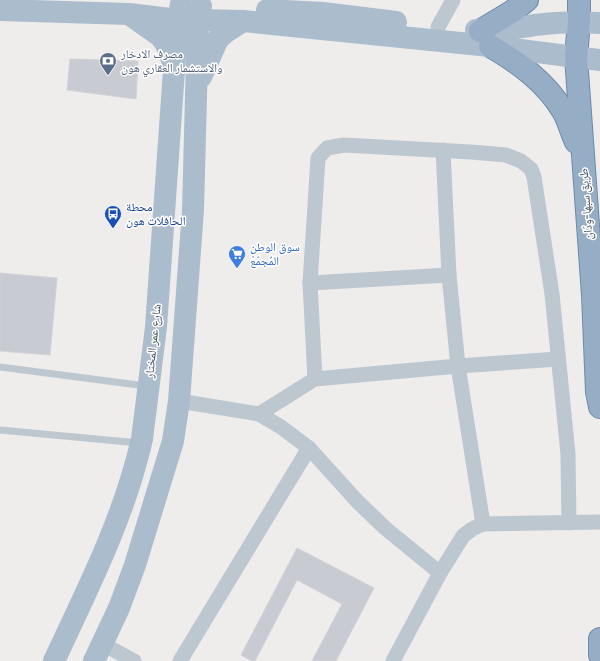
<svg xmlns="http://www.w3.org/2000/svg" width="600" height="661" viewBox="0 0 600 661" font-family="Cabin,'Noto Naskh Arabic',sans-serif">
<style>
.building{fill:#c9cbd2;stroke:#d0d2d8}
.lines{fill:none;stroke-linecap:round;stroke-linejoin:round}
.trunk-casing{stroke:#6d8aa9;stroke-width:24}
.service{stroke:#bcc7d0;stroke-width:7}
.minor{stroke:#bcc7d0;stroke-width:15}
.primary{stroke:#abbccd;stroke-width:22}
.trunk{stroke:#96aec5;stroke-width:22}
.labels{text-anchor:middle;stroke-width:3;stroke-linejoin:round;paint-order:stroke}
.service-label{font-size:12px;fill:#4e5e75;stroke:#fff;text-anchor:start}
.street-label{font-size:12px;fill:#44505a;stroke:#fff}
.transit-label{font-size:12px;fill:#164399;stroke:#fff;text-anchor:start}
.shop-label{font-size:12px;fill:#366cbe;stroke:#fff;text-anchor:start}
</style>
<rect width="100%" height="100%" fill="#efecec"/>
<g class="building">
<path d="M70 59 138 61 136 99 67 90Z"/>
<path d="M0 273 57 278 50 355 0 351Z"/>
<path d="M297 548 374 588 336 661H312L342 604 297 580 255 661H252L241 655Z"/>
</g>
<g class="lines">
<defs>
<g id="trunk">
<path d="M579 0V22L576 57 593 295 597 392 600 407"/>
<path d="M480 31 513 11 527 0"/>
<path d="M490 46C519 63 546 82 563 111 569 121 571 132 576 142"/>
<path d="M600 639V655"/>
</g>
</defs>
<use href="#trunk" class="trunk-casing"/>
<g class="service">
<path d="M0 367 146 386"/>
<path d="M0 430 139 443"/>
</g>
<g class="minor">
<path d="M438 27 453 0"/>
<path d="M443 150 449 275 458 366 483 524"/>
<path d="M310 283 318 158 327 148 344 145 471 152 506 155 521 161 531 169 534 177 552 294 568 454 569 523"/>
<path d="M315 379 310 283 449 275"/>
<path d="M179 401 259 414 281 427 309 448 357 501 385 528 440 573"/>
<path d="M259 414 315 379 458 366 558 359"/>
<path d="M103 644 134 661"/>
<path d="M180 661 309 448"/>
<path d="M393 661 440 573 463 536 472 529 483 524 600 522"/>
</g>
<g class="primary">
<path d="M0 10 129 14 178 20H198L243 21 490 46 600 60"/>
<path d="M267 10 323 13 396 22"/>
<path d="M133 17 160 36 166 44 174 65"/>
<path d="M476 30C498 33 522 26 544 24 562 22 581 22 600 23"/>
<path d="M201 77 218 39 226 32 243 21"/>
<path d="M54 661C88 588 124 518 142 439L156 327 174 70 178 20 181 4"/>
<path d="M94 661 119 608 135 565 173 441 179 401 193 210 198 20 201 6"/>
</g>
<use href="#trunk" class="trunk"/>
</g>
<defs>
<symbol id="bank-pin" viewBox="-11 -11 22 30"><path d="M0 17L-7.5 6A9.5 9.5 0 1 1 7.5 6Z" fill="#5c6f8a" stroke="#fff"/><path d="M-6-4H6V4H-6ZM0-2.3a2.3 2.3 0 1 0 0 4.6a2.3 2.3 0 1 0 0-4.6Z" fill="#fff"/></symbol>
<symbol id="bus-pin" viewBox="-11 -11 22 30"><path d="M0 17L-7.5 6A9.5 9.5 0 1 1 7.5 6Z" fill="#1a4fb4" stroke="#fff"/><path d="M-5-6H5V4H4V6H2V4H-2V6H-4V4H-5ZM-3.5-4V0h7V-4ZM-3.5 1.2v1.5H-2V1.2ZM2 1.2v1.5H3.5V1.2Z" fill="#fff"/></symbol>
<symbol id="supermarket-pin" viewBox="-11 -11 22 30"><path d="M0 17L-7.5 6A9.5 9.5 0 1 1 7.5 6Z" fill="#3f7fe0" stroke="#fff"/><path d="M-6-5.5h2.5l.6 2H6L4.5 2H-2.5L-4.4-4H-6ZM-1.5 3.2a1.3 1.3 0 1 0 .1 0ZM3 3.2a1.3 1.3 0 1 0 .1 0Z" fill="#fff"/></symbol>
</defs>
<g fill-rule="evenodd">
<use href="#bank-pin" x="98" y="51" width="20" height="27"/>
<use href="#bus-pin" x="103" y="204" width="20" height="27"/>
<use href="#supermarket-pin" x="227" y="244" width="20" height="27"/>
</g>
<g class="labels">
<g class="service-label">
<text x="121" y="58">مصرف الادخار<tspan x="121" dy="14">والاستشمار العقاري هون</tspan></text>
</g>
<g class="street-label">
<text transform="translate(586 204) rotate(-94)" y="4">طريق سبها-ودّان</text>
<text transform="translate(153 341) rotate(-84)" y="4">شارع عمر المختار</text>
</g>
<g class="transit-label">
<text x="126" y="211">محطة<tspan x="126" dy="14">الحافلات هون</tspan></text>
</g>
<g class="shop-label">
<text x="250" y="251">سوق الوطن<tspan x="250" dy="14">المُجمّعْ</tspan></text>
</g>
</g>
</svg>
